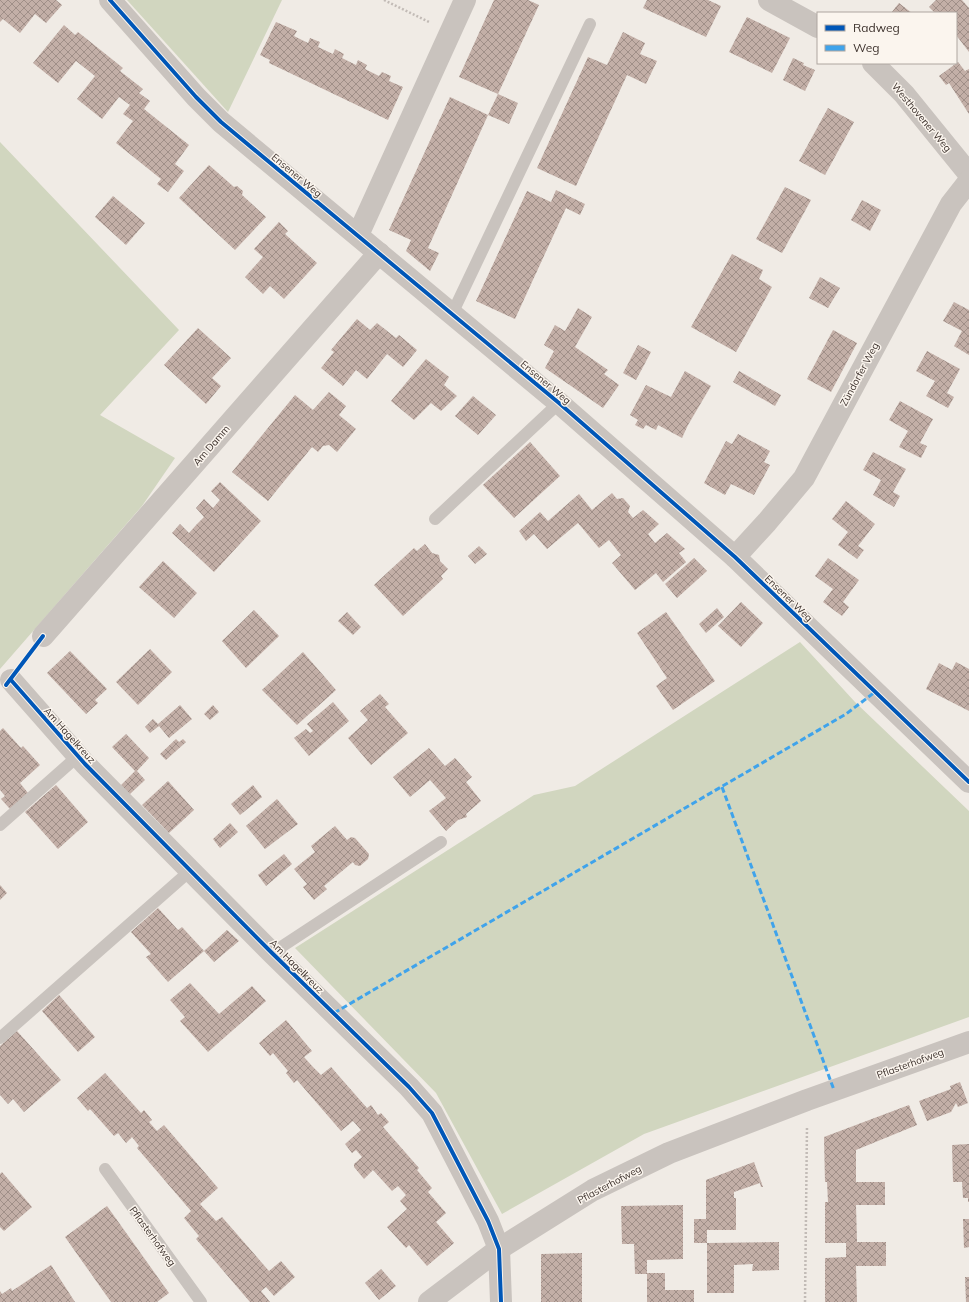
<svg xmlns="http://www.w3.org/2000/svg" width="969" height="1302" viewBox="0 0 969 1302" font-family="Mulish,sans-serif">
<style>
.green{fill:#d1d6bf}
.building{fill:url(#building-cross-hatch)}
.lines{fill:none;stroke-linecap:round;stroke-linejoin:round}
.path{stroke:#c2bbb6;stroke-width:2.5;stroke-dasharray:2 2;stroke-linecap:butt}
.lane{stroke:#c9c3be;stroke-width:12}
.street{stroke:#c9c3be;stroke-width:22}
.quiet{stroke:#3fa3eb;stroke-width:3;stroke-dasharray:6 3;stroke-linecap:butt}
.cycleway-casing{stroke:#fbf5ee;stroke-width:6}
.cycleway{stroke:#0057b8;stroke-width:4}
.labels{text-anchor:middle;stroke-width:3;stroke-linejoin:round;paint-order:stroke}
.street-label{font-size:10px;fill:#3b302b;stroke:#fbf5ee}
</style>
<defs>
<pattern id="building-cross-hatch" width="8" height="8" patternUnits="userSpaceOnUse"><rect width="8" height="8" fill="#c3afa7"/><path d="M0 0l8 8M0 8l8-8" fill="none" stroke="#a08f88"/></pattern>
</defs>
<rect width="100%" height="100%" fill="#f0ebe5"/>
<g class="green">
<path d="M127 0H282L228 112Z"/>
<path d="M0 142 179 330 100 415 175 458 142 506 0 669Z"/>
<path d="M800 642 855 702 969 811V1017L644 1134 502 1214 436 1093 295 948 534 795 575 786Z"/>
</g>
<g class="building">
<path d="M0 0H56L62 5 46 23 35 14 20 33 3 19 0 22Z"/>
<path d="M494 0H528L539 5 498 94 459 77Z"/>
<path d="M647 0H708L721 6 706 37 643 8Z"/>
<path d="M936 0H962L969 8V52L956 35V13H935L929 7Z"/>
<path d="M899 3 908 10 912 13H891Z"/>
<path d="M747 17 790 38 772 73 729 52Z"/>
<path d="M276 22 297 31 294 36 308 43 310 38 320 42 318 47 333 54 335 49 344 54 342 58 356 65 358 60 367 65 365 69 379 76 382 72 391 76 389 81 403 87 388 120 269 63 270 60 260 55Z"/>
<path d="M64 25 75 35 78 32 123 68 120 71 143 89 139 93 150 101 144 109 189 145 175 164 184 171 168 192 157 184 161 179 116 143 133 121 123 114 130 105 119 97 102 119 77 99 95 76 76 61 58 83 33 63Z"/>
<path d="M623 32 645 43 640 54 657 61 646 84 627 75 576 186 537 168 588 57 607 65Z"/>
<path d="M793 58 804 63 803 65 815 70 805 91 783 80Z"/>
<path d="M958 62 965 71 969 69V114L949 83 946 85 939 76Z"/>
<path d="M498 94 518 103 509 124 488 115Z"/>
<path d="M450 97 488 115 428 248 439 253 430 271 406 251 411 240 389 230Z"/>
<path d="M828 108 854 122 825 175 799 161Z"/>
<path d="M209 165 234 187 237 186 243 191 242 195 266 217 235 250 179 198Z"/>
<path d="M785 187 811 200 782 253 756 239Z"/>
<path d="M556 190 585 204 580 215 566 208 515 319 476 301 527 191 551 202Z"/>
<path d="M113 196 145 223 126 245 95 217Z"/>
<path d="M862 200 881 210 870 231 851 220Z"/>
<path d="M279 222 288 231 285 234 317 263 284 299 270 286 263 294 245 277 263 257 254 249Z"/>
<path d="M732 254 763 270 759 279 772 287 736 352 691 327Z"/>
<path d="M820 277 840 288 828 308 809 298Z"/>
<path d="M954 302 969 310V355L954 346 962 331 943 321Z"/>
<path d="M578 308 592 317 575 347 608 370 604 374 619 385 603 408 545 368 554 351 544 345 555 325 565 331Z"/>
<path d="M357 319 370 330 377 323 396 338 399 335 417 350 403 367 387 354 367 379 356 370 343 386 321 368 334 352 331 350Z"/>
<path d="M198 328 231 358 212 378 221 386 206 404 164 365Z"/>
<path d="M833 330 857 343 831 392 807 379Z"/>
<path d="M638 345 651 352 636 380 623 373Z"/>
<path d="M927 351 960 369 947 393 954 397 948 408 926 396 935 381 916 371Z"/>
<path d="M426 359 449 377 444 385 457 396 441 411 431 403 414 420 391 401Z"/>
<path d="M685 371 711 386 688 425 682 438 658 425 656 430 646 425 643 429 635 425 638 420 630 415 646 385 671 397Z"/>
<path d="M739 371 781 395 775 406 733 382Z"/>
<path d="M329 392 346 406 339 415 356 429 337 452 329 445 323 446 318 452 312 447 268 501 232 472 295 395 313 410Z"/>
<path d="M473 396 496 415 478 435 455 416Z"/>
<path d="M900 401 933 419 920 443 927 446 921 458 899 447 908 431 889 420Z"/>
<path d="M738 434 770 451 764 462 770 465 754 495 731 484 725 495 704 483 726 441 732 444Z"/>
<path d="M530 442 560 476 514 518 483 485Z"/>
<path d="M873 452 906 469 893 492 900 496 894 507 873 495 881 480 863 470Z"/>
<path d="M220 482 261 521 214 572 172 533 180 524 189 533 197 524 204 517 196 508 204 499 213 508 220 500 211 491Z"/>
<path d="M612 493 617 499 623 498 630 506 628 512 633 518 643 510 659 524 648 534 655 543 667 533 685 549 679 553 686 562 663 582 656 573 635 590 612 563 621 555 609 540 599 548 578 523 547 549 534 534 526 541 519 531 540 512 548 521 579 494 592 510Z"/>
<path d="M846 501 875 524 858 546 864 550 857 559 838 545 848 532 832 519Z"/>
<path d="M425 544 432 553 439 555 440 561 448 569 441 576 443 579 403 616 374 585 414 548 417 551Z"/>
<path d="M479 546 487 554 475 564 468 556Z"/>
<path d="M694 558 707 571 677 598 665 584Z"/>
<path d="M828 558 859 580 843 602 849 607 842 616 823 602 833 589 815 576Z"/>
<path d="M163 561 197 593 174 618 139 587Z"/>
<path d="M741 602 763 623 741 647 718 626Z"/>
<path d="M717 608 724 617 706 633 699 624Z"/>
<path d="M254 610 279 636 246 668 222 641Z"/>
<path d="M347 612 361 627 353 635 338 621Z"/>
<path d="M666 612 715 681 673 710 656 686 667 678 637 633Z"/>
<path d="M150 649 172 672 138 705 116 682Z"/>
<path d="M70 651 107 689 95 700 98 703 86 714 47 673Z"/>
<path d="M303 652 336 690 297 725 262 690Z"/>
<path d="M956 662 969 669V711L926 689 939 663 952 670Z"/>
<path d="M380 694 389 704 385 707 408 733 371 765 348 738 368 720 360 711Z"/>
<path d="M333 702 349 721 309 756 294 738 306 729 310 733 313 731 307 724Z"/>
<path d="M180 705 192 719 169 738 159 726 150 733 145 727 153 719 158 724Z"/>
<path d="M213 705 219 712 210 720 204 714Z"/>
<path d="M3 728 21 748 23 746 40 765 20 783 28 793 10 809 1 799 5 796 0 790V731Z"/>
<path d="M126 734 149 758 137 771 145 780 130 794 121 785 135 771 112 747Z"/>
<path d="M176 739 179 742 183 739 186 742 166 760 160 754Z"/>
<path d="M429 748 445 766 455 758 472 777 466 782 481 801 466 814 467 817 458 820 446 831 429 811 446 798 430 780 410 797 393 777Z"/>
<path d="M168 781 194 810 169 833 142 805Z"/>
<path d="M56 785 88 822 58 849 25 812Z"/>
<path d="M253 785 262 797 240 815 231 804Z"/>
<path d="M277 799 298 824 265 849 246 826Z"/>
<path d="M230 823 238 832 220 848 213 839Z"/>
<path d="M335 826 347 840 351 837 355 838 369 854 368 859 360 866 355 865 353 862 324 886 327 889 314 900 303 887 307 884 294 869 315 852 311 846Z"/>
<path d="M284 854 292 864 266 886 258 875Z"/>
<path d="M0 885 7 893 0 900Z"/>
<path d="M158 908 178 930 182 927 204 951 168 982 146 957 151 954 131 932Z"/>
<path d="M227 930 239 941 214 962 204 951Z"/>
<path d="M190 983 219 1014 252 986 266 1001 208 1052 180 1021 185 1017 170 1000Z"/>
<path d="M59 995 95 1037 78 1052 42 1011Z"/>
<path d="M286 1020 312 1051 304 1057 313 1067 321 1075 331 1067 367 1108 371 1105 378 1115 381 1113 389 1122 383 1127 419 1168 417 1170 432 1188 428 1192 446 1213 436 1222 454 1243 427 1266 409 1245 406 1248 387 1227 407 1209 400 1201 406 1195 398 1186 392 1191 373 1170 364 1179 354 1167V1164L362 1157 356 1150 352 1153 345 1144 361 1130 353 1121 341 1131 297 1080 294 1083 286 1073 288 1071 273 1053 270 1056 259 1043Z"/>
<path d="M17 1031 61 1080 24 1112 13 1099 8 1104 0 1095V1046Z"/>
<path d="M105 1073 141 1113 144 1110 152 1120 149 1122 157 1131 164 1125 218 1188 200 1204 216 1221 222 1217 269 1271 281 1261 295 1277 274 1296 266 1287 261 1291 270 1302H250L196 1239 199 1236 184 1218 191 1211 137 1148 139 1146 132 1137 126 1143 118 1133 114 1136 90 1109 88 1111 77 1098Z"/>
<path d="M960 1082 968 1103 958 1107 956 1103 951 1112 927 1121 919 1101 951 1089 950 1086Z"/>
<path d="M909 1105 917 1125 856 1150V1182H885V1205H856L857 1242H886V1266H856L857 1302H825V1258L846 1257V1243H825V1202H828L827 1182H825L824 1137Z"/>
<path d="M969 1144V1202H968V1198H963L962 1182H953L952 1145Z"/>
<path d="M754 1162 763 1187H761L760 1183 734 1192V1198H736V1230H707V1243L779 1242V1270L752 1271 753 1264 734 1265V1293H707V1243H694V1219H706V1180Z"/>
<path d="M2 1172 32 1207 4 1231 0 1227V1174Z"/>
<path d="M683 1205V1259L647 1260V1273H665V1290H694V1302H647V1274H635L634 1244H622L621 1206Z"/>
<path d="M107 1206 169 1293 157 1302H111L65 1237Z"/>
<path d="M963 1219H969V1247L964 1248Z"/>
<path d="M582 1253V1302H541V1254Z"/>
<path d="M51 1265 75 1302H0V1291L2 1294 11 1288 12 1291Z"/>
<path d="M381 1269 396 1286 379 1300 365 1283Z"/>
<path d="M965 1277H969V1302H966Z"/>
</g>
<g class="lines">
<g class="path">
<path d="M384 0 429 22"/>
<path d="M805 1302 807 1126"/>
</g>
<g class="lane">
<path d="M452 314 590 24"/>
<path d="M435 519 559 403"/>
<path d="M0 825 78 756"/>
<path d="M272 953 441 842"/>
<path d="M0 1038 191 870"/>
<path d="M105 1169 201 1302"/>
</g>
<g class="street">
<path d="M110 0 196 97 221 122 559 403 735 557 969 782"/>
<path d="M769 0 818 27"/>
<path d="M873 63 904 94 969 174"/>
<path d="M358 235 465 0"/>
<path d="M735 557 767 522 804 478 951 204 969 181"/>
<path d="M43 636 379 253"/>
<path d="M11 680 85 764 272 953 409 1087 432 1113 488 1221 499 1249 501 1302"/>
<path d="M429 1302 499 1249 593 1190 669 1153 807 1100 969 1042"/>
</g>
<g class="quiet">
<path d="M722 787 834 1090"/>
<path d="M334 1013 846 714 875 692"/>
</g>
<defs>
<g id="cycleway">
<path d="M110 0 196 97 221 122 559 403 735 557 969 782"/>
<path d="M11 680 85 764 272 953 409 1087 432 1113 488 1221 499 1249 501 1302"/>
<path d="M6 685 43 636"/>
</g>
</defs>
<use href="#cycleway" class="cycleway-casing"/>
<use href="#cycleway" class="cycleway"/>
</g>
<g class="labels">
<g class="street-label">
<text transform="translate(922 117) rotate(50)" y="4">Westhovener Weg</text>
<text transform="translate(297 175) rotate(40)" y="4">Ensener Weg</text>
<text transform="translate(859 374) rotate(-62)" y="4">Zündorfer Weg</text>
<text transform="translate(546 382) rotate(40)" y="4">Ensener Weg</text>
<text transform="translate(211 445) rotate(-49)" y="4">Am Damm</text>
<text transform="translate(789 598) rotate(44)" y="4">Ensener Weg</text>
<text transform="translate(70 735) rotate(48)" y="4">Am Hagelkreuz</text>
<text transform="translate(297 966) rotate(45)" y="4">Am Hagelkreuz</text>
<text transform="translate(910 1063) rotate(-20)" y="4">Pflasterhofweg</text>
<text transform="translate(609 1184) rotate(-28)" y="4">Pflasterhofweg</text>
<text transform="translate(153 1236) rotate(54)" y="4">Pflasterhofweg</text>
</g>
</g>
<rect x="817" y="12" width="140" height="52" fill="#fbf5ee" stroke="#aea6a0"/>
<rect x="825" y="25" width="20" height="6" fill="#0057b8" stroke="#aea6a0"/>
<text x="853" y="32" font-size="12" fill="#3b302b">Radweg</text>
<rect x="825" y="45" width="20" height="6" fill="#3fa3eb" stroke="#aea6a0"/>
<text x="853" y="52" font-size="12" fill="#3b302b">Weg</text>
</svg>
